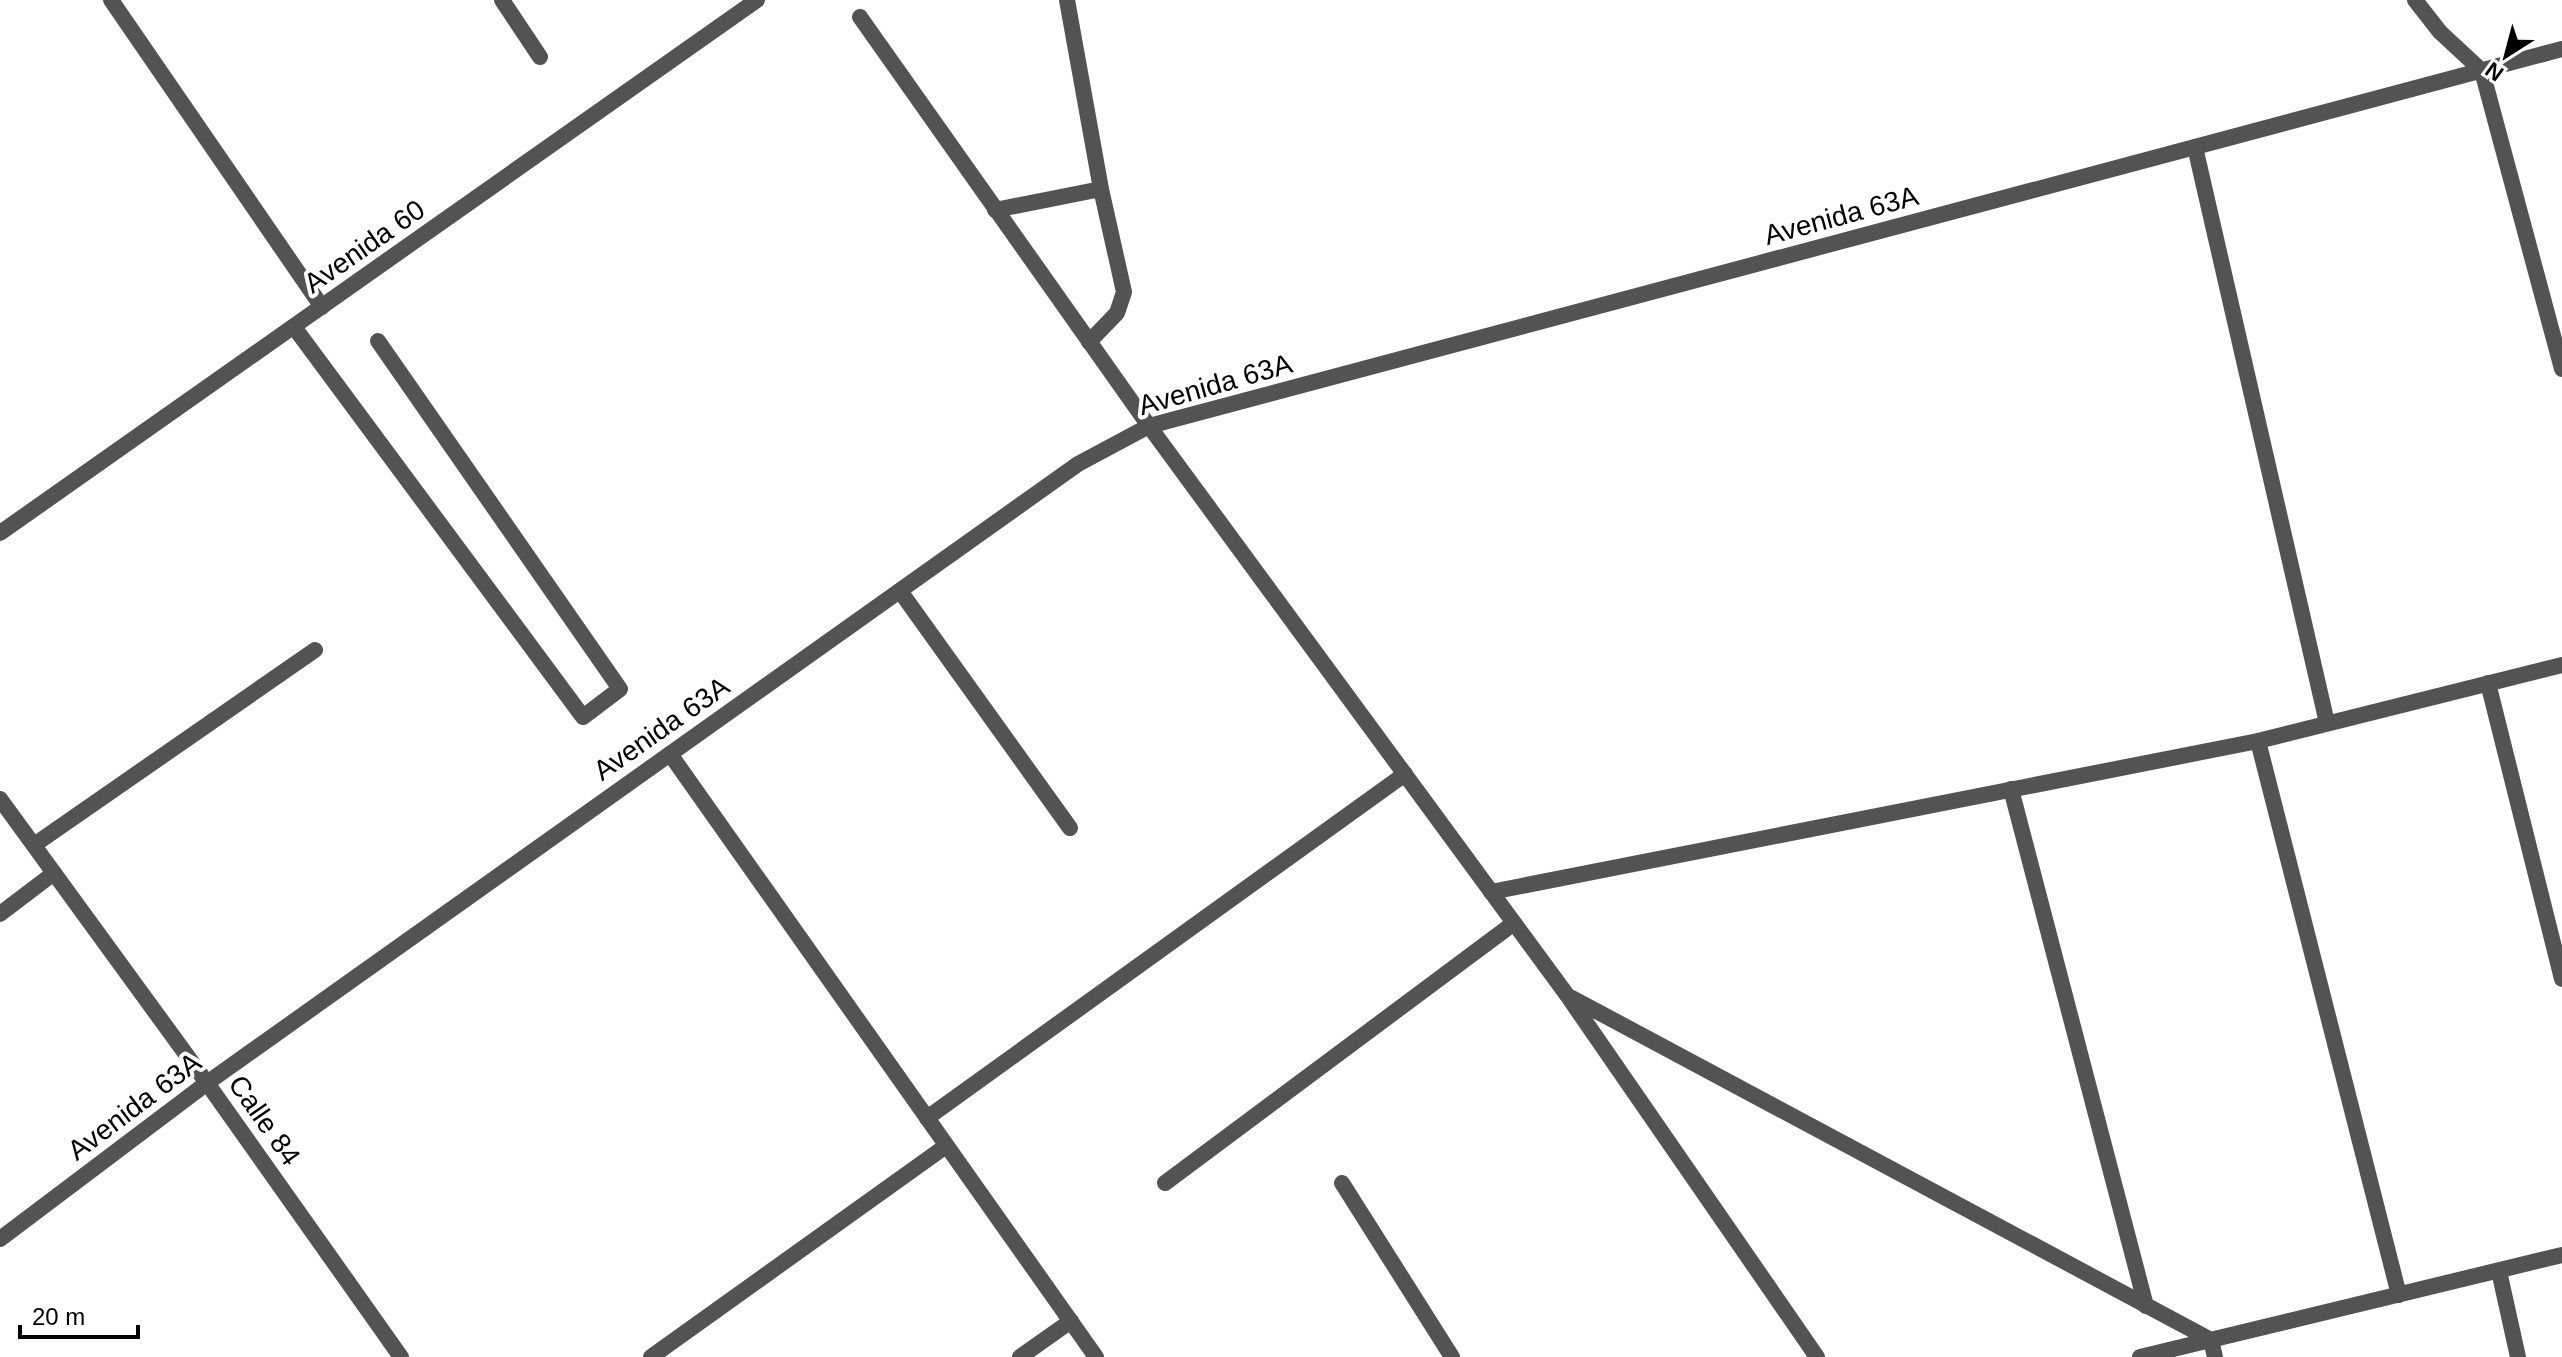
<svg xmlns="http://www.w3.org/2000/svg" width="2562" height="1357" viewBox="0 0 2562 1357" font-family="Helvetica,sans-serif">
<style>
.lines{fill:none;stroke-linecap:round;stroke-linejoin:round}
.minor{stroke:#535353;stroke-width:16}
.labels{text-anchor:middle;stroke-width:8;stroke-linejoin:round;paint-order:stroke}
.street-label{font-size:28px;fill:#000;stroke:#fff}
</style>
<rect width="100%" height="100%" fill="#fff"/>
<g class="lines">
<g class="minor">
<path d="M111 0 322 307"/>
<path d="M502 0 540 57"/>
<path d="M1067 0 1101 189 1124 292 1117 313 1089 342"/>
<path d="M2415 0 2440 32 2482 71 2562 369"/>
<path d="M860 17 1149 426 1567 995 1817 1357"/>
<path d="M2195 147 2327 723"/>
<path d="M995 210 1101 189"/>
<path d="M294 327 583 717 620 689 378 341"/>
<path d="M0 533 757 0"/>
<path d="M900 591 1070 828"/>
<path d="M2488 683 2562 979"/>
<path d="M2258 741 2399 1295"/>
<path d="M670 754 1096 1357"/>
<path d="M2011 789 2146 1306"/>
<path d="M0 799 207 1083 401 1357"/>
<path d="M34 845 315 650"/>
<path d="M1491 892 2258 741 2562 665"/>
<path d="M0 914 54 873"/>
<path d="M1572 998 2211 1340 2215 1357"/>
<path d="M927 1118 1405 774"/>
<path d="M1165 1183 1514 923"/>
<path d="M1342 1183 1452 1357"/>
<path d="M0 1239 207 1083 1078 464 1149 426 2562 49"/>
<path d="M2499 1271 2518 1357"/>
<path d="M651 1357 946 1146"/>
<path d="M1020 1357 1071 1321"/>
<path d="M2140 1357 2562 1255"/>
</g>
</g>
<g class="labels">
<g class="street-label">
<text transform="translate(1841 215) rotate(-15)" y="10">Avenida 63A</text>
<text transform="translate(364 246) rotate(-35)" y="10">Avenida 60</text>
<text transform="translate(1215 384) rotate(-16)" y="10">Avenida 63A</text>
<text transform="translate(661 728) rotate(-35)" y="10">Avenida 63A</text>
<text transform="translate(134 1106) rotate(-37)" y="10">Avenida 63A</text>
<text transform="translate(265 1120) rotate(55)" y="10">Calle 84</text>
</g>
</g>
<g transform="translate(2506 56) rotate(216)" stroke="#ffffff" stroke-width="6" paint-order="stroke">
<path d="M0-6L14 30L0 20L-14 30Z" fill="#000000"/>
<text y="-12" font-size="22" font-weight="bold" text-anchor="middle" fill="#000000">N</text>
</g>
<path d="M20 1325v12h118v-12" fill="none" stroke="#000000" stroke-width="4"/>
<text x="32" y="1325" font-size="24" fill="#000000" stroke="#ffffff" stroke-width="6" paint-order="stroke">20 m</text>
</svg>
